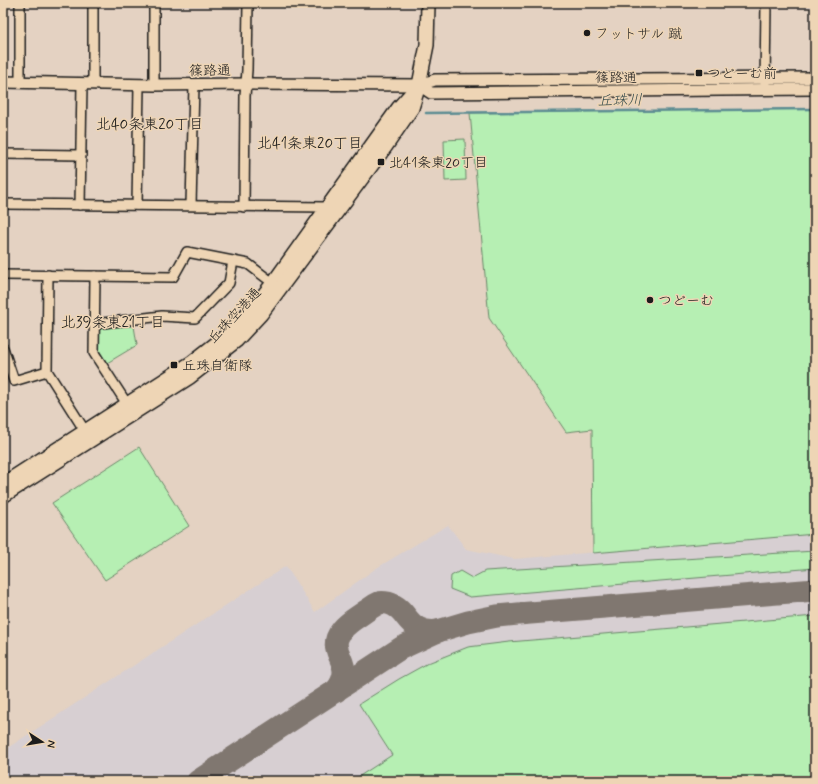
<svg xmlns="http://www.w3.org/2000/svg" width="818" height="784" viewBox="0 0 818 784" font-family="Mynerve,'Klee One',sans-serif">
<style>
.built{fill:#d7cfd2}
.green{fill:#b6efb3;stroke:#698668}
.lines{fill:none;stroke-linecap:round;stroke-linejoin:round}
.stream{stroke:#5c8c92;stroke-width:2.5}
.taxiway{stroke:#80776f;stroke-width:23}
.minor-casing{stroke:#1c1c1c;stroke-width:12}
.tertiary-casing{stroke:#1c1c1c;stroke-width:14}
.secondary-casing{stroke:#1c1c1c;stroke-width:16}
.minor{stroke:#eed5b5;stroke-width:9}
.tertiary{stroke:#eed5b5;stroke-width:11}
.secondary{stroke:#eed5b5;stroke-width:13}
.poi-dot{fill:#1c1c1c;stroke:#eed5b5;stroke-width:1.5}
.labels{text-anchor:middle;stroke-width:3;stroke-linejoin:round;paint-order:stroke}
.poi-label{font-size:14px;fill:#1c1c1c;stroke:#eed5b5;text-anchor:start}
.street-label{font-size:14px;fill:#1c1c1c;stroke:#eed5b5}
.water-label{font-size:15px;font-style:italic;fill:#364b4d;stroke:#eed5b5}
.neighbourhood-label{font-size:15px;fill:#1c1c1c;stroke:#eed5b5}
</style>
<rect width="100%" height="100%" fill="#e4d2c2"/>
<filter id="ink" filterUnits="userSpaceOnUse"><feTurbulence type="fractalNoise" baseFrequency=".025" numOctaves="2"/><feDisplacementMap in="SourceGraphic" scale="8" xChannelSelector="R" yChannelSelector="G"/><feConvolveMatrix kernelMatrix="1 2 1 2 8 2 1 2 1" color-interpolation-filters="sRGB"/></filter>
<g filter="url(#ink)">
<path class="built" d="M448 525 466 549 514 559 815 534V781H3V751L286 566 315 612 375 569Z"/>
<g class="green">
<path d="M815 109V534L593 553 592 429 566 432 489 318 470 113Z"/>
<path d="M465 139 466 180 445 181 444 140Z"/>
<path d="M134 326 137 345 107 363 99 350V331L102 328Z"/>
<path d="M139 447 189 526 105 580 52 503Z"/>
<path d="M815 551V568L470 597 450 589 451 576 460 571 472 578 485 571Z"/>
<path d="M815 616V781H352L392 755 359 704 399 679 428 663 468 647 509 642Z"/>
</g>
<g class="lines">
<path class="stream" d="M426 113 815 109"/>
<g class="taxiway">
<path d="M336 691C359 662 323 653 342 630 348 622 358 617 366 611 370 609 374 605 379 603 382 602 385 603 388 603 405 608 405 621 418 628 424 631 431 632 438 631"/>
<path d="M198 781 401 648 438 631 468 622 497 616 518 614 815 590"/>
</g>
<defs>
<g id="minor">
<path d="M20 3V82"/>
<path d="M93 84V3"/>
<path d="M765 84 766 3"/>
<path d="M154 85V3"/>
<path d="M3 154 81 155"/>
<path d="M3 204 328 207 330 208"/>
<path d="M80 205 82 84"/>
<path d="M137 205 139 85"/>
<path d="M191 205 194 85"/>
<path d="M244 207 245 96 247 70 248 3"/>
<path d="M3 275 173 277 187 252 248 264 273 283"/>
<path d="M48 275 47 371 85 431"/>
<path d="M95 276 94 353 127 404"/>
<path d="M94 324 162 316 195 318 229 283 233 261"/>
<path d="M3 348 14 381 47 371"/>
</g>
<g id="tertiary">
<path d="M3 82 154 85 246 84 419 85 435 80 815 78"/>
<path d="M419 85 431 93 815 89"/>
</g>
<g id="secondary">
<path d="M3 484 191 363 223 338 254 307 273 283 399 107 416 88"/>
<path d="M3 496 190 377 236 341 261 314 386 146 412 108 419 85 427 45 428 3"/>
</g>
</defs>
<use href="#minor" class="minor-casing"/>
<use href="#tertiary" class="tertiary-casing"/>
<use href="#secondary" class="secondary-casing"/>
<use href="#minor" class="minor"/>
<use href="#tertiary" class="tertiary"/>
<use href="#secondary" class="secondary"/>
</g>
</g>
<g class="poi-dot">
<circle cx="587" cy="33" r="4"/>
<rect x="695" y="69" width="8" height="8" rx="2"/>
<rect x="377" y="158" width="8" height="8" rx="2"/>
<circle cx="650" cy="300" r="4"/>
<rect x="170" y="361" width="8" height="8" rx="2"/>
</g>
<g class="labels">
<g class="poi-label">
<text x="595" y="38">フットサル 蹴</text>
<text x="707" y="78">つどーむ前</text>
<text x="389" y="167">北41条東20丁目</text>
<text x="658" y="305">つどーむ</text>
<text x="182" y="370">丘珠自衛隊</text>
</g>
<g class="street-label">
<text transform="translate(210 70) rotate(-1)" y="5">篠路通</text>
<text x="616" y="82">篠路通</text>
<text transform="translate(234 315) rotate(-47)" y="5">丘珠空港通</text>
</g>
<g class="water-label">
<text transform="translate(620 100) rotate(-1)" y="5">丘珠川</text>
</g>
<g class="neighbourhood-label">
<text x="150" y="129">北40条東20丁目</text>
<text x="310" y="148">北41条東20丁目</text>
<text x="113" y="327">北39条東21丁目</text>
</g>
</g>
<rect width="818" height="784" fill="none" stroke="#eed5b5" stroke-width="16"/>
<rect x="8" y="8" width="802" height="768" fill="none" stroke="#1c1c1c" stroke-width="1.5" filter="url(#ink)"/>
<g transform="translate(42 742) rotate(102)" stroke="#eed5b5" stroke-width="3" paint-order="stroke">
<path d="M0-3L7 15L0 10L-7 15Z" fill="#1c1c1c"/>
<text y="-6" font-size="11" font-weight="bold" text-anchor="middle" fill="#1c1c1c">N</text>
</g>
</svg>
